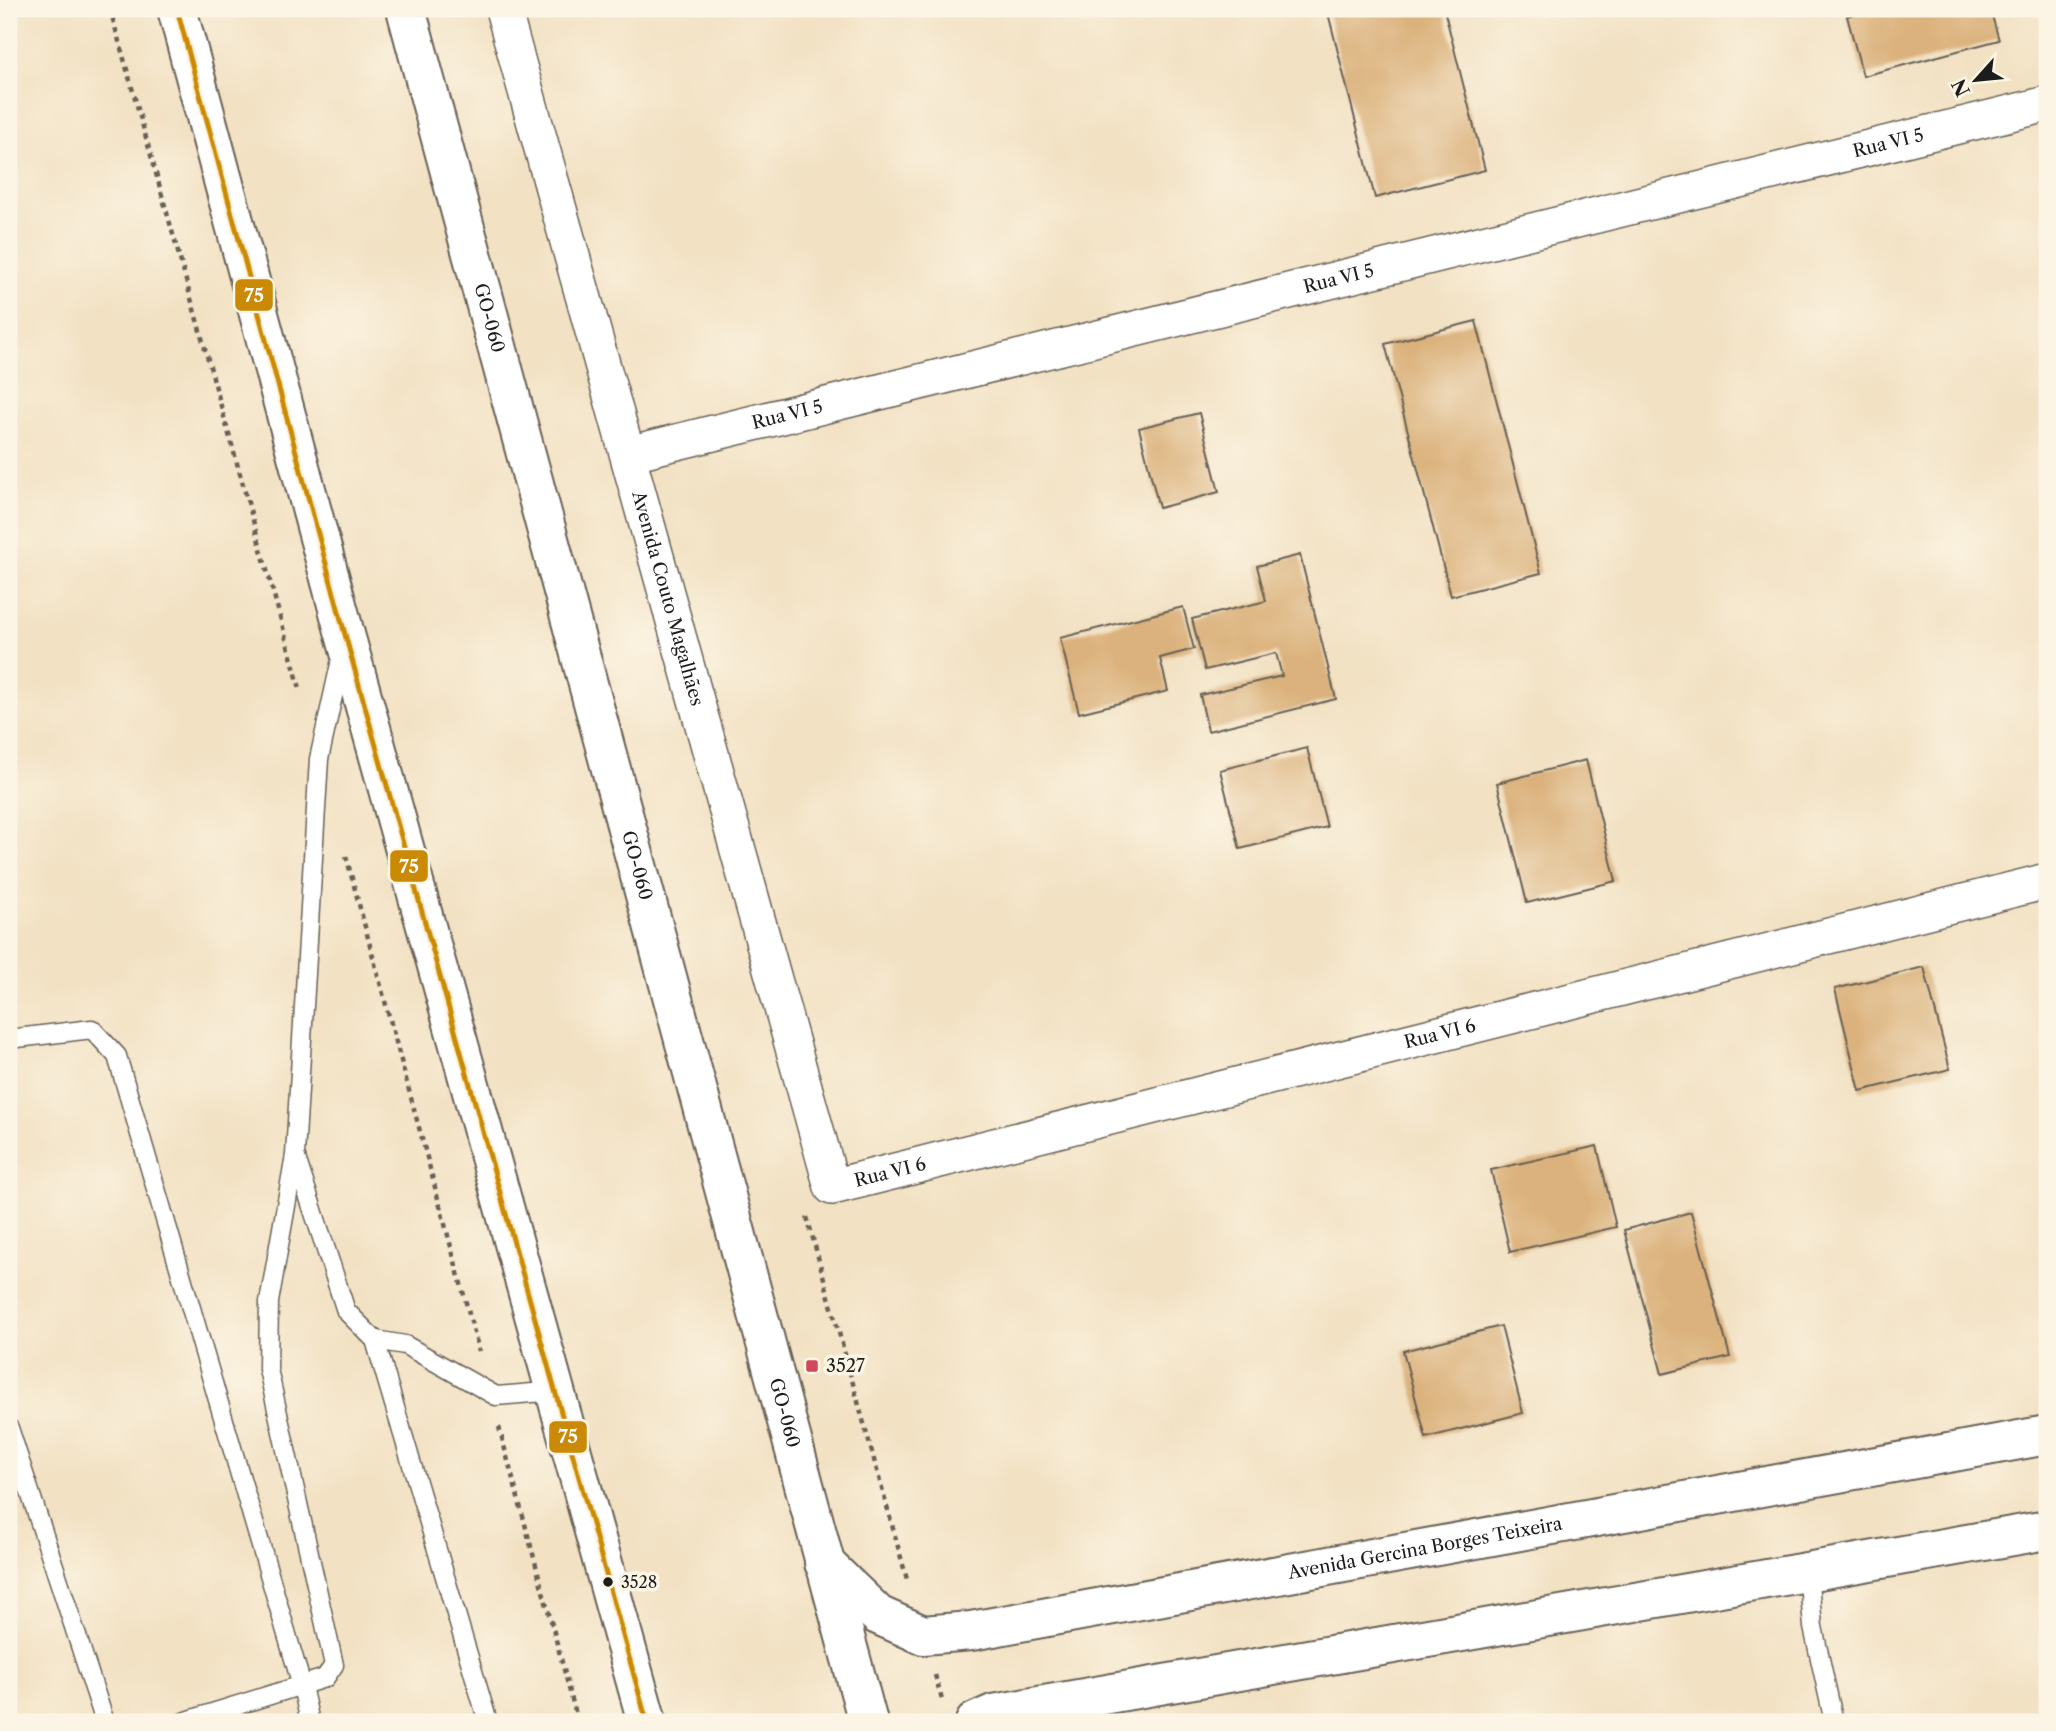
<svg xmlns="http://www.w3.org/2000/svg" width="2056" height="1731" viewBox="0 0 2056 1731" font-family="'Libre Caslon Text',serif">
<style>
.building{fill:#dbb27d}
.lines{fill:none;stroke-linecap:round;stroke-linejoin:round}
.lane-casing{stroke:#676156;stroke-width:21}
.street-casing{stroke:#676156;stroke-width:38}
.secondary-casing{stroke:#676156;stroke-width:42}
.primary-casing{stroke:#676156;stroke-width:42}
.path{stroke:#676156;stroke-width:4.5;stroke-dasharray:5 5;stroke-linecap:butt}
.lane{stroke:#fff;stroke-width:18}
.street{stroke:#fff;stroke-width:35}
.secondary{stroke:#fff;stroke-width:38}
.primary{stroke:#fff;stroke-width:38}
.bus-1-casing{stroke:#fcf5e5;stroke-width:10}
.bus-1{stroke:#cb8a06;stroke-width:5}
.poi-dot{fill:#d1495b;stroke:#fcf5e5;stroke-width:2.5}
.bus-dot{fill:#1c1c1c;stroke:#fcf5e5;stroke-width:2.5}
.labels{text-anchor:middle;stroke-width:7;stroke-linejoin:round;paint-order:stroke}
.bus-label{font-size:16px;fill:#1c1c1c;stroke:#fcf5e5;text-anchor:start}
.street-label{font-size:18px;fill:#1c1c1c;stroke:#fcf5e5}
.poi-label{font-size:18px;fill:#1c1c1c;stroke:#fcf5e5;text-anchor:start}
.line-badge{stroke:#fcf5e5;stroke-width:2.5}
.badge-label{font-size:19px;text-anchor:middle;font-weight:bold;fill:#fff}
</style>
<rect width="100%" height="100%" fill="#fcf5e5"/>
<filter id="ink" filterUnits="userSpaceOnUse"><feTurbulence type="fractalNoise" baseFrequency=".0143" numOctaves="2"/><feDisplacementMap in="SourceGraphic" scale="14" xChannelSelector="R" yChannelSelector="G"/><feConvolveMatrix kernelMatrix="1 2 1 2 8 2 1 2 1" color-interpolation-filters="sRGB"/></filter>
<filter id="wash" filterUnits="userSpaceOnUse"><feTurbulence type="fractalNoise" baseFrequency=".00686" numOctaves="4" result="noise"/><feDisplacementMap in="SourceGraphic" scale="28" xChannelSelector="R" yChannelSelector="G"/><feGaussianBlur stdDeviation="1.57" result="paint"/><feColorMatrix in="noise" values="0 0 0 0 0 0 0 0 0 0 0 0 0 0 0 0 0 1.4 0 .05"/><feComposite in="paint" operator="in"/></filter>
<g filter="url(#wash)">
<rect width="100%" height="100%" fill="#f2e1c3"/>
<g id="blocks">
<g class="building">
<path d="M1327 9H1444L1485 170 1375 198Z"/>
<path d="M1874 9H1990L1999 40 1863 76 1847 16Z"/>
<path d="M1476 321 1541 573 1451 596 1385 344Z"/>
<path d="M1199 413 1219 492 1159 508 1139 428Z"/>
<path d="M1300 555 1336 699 1208 731 1200 695 1282 676 1276 653 1205 670 1192 619 1266 601 1257 566Z"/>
<path d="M1183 607 1194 649 1160 658 1168 691 1079 713 1060 638Z"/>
<path d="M1307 748 1327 827 1240 849 1220 770Z"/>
<path d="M1586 760 1616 881 1527 903 1497 783Z"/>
<path d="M1924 967 1950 1069 1860 1091 1835 989Z"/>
<path d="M1597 1146 1616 1227 1510 1252 1491 1170Z"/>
<path d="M1691 1212 1730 1357 1662 1374 1624 1230Z"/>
<path d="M1501 1326 1523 1413 1426 1438 1403 1351Z"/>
</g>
</g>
</g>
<g filter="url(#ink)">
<use href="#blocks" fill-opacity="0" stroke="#676156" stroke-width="2"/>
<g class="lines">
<defs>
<g id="lane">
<path d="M9 1039 92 1029 117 1056 302 1686 310 1722"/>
<path d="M296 1158 346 1311 375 1340 488 1722"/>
<path d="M375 1340 405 1345 496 1396 556 1391"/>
<path d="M9 1428 105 1722"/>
<path d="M1808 1571 1813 1627 1834 1722"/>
<path d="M183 1722 325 1678 334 1665 268 1369 269 1302 295 1155 319 759 342 655"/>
</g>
<g id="street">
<path id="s1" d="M503 9 832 1187 2047 881"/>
<path id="s2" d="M628 454 2047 104"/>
</g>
<g id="secondary">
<path id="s3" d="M824 1563 878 1615 923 1635 971 1631 2047 1435"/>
<path d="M975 1722 993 1714 2047 1530"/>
</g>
<g id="primary">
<path d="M177 9 346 638 647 1722"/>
<path id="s4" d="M406 9 868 1722"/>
</g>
</defs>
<use href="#lane" class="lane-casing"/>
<use href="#street" class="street-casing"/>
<use href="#secondary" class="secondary-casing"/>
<use href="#primary" class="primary-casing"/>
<g class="path">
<path d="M110 9 301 692"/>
<path d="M346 856 479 1351"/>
<path d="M807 1217 908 1583"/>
<path d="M499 1427 578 1722"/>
<path d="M935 1675 942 1700"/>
</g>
<use href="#lane" class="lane"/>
<use href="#street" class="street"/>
<use href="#secondary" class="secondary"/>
<use href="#primary" class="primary"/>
<defs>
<path id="bus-1" d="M177 9 346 638 647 1722"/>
</defs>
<use href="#bus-1" class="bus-1-casing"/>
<use href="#bus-1" class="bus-1"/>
</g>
</g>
<rect class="poi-dot" x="805" y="1359" width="14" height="14" rx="3.5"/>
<circle class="bus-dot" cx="608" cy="1582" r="6"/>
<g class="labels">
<g class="bus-label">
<text x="621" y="1588">3528</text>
</g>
<g class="street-label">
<text dy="6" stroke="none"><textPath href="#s2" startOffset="1298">Rua VI 5</textPath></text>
<text dy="6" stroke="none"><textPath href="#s2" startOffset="732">Rua VI 5</textPath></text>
<text dy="6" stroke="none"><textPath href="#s4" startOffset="320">GO-060</textPath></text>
<text dy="6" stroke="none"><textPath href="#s2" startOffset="164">Rua VI 5</textPath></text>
<text dy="6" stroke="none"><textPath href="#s1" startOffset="612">Avenida Couto Magalhães</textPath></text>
<text dy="6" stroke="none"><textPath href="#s4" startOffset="887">GO-060</textPath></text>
<text dy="6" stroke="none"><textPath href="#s1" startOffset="1850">Rua VI 6</textPath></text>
<text dy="6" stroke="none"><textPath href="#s1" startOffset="1283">Rua VI 6</textPath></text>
<text dy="6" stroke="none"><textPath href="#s4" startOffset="1454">GO-060</textPath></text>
<text dy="6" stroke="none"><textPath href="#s3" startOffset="634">Avenida Gercina Borges Teixeira</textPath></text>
</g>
<g class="poi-label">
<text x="826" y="1372">3527</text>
</g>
</g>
<g class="line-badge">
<rect x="234" y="278" width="40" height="34" rx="7" fill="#cb8a06"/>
<rect x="389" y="849" width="40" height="34" rx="7" fill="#cb8a06"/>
<rect x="548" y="1420" width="40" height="34" rx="7" fill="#cb8a06"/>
</g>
<g class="badge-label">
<text x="254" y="302">75</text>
<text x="409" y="873">75</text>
<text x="568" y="1443">75</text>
</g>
<rect width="2056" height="1731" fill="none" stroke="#fcf5e5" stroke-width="35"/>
<g transform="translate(1976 80) rotate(243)" stroke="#fcf5e5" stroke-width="5" paint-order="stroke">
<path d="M0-5L12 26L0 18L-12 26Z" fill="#1c1c1c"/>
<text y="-10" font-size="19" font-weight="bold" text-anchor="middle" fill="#1c1c1c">N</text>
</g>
</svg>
